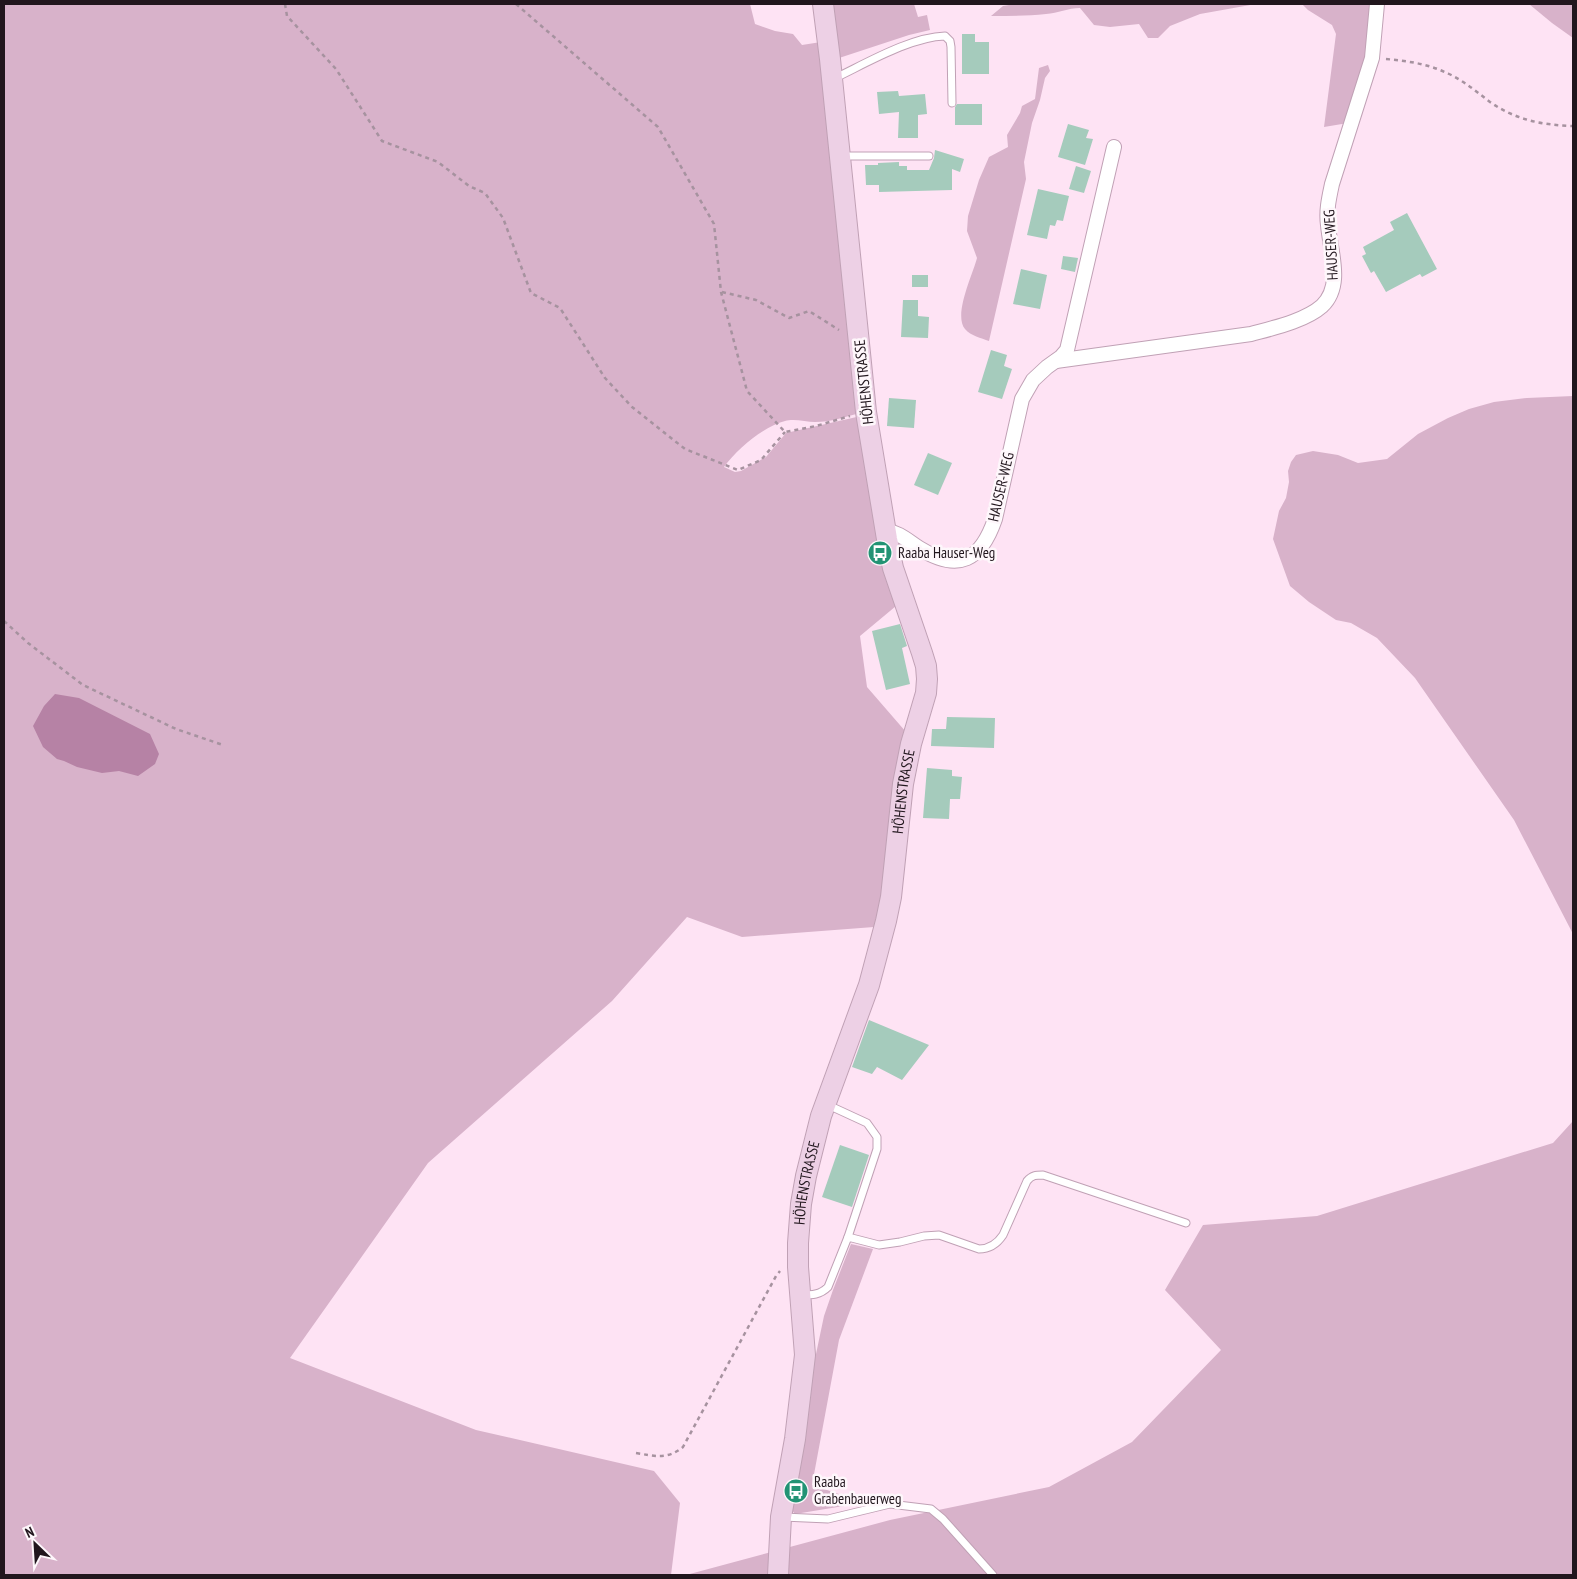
<svg xmlns="http://www.w3.org/2000/svg" width="1577" height="1579" viewBox="0 0 1577 1579" font-family="'PT Sans Narrow',sans-serif">
<style>
.green{fill:#d8b2ca}
.water{fill:#b682a5}
.building{fill:#a5cbbc}
.lines{fill:none;stroke-linecap:round;stroke-linejoin:round}
.lane-casing{stroke:#c0a1b5;stroke-width:9}
.street-casing{stroke:#c0a1b5;stroke-width:16}
.secondary-casing{stroke:#c0a1b5;stroke-width:22}
.path{stroke:#a6929f;stroke-width:2.5;stroke-dasharray:4 4;stroke-linecap:butt}
.lane{stroke:#fff;stroke-width:7}
.street{stroke:#fff;stroke-width:14}
.secondary{stroke:#edd0e5;stroke-width:20}
.labels{text-anchor:middle;stroke-width:5;stroke-linejoin:round;paint-order:stroke}
.street-label{font-size:15px;fill:#21161d;stroke:#fef7fb}
.poi-label{font-size:15px;fill:#21161d;stroke:#fef7fb;text-anchor:start}
</style>
<rect width="100%" height="100%" fill="#fee3f4"/>
<g class="green">
<path d="M4 4H750L755 24 775 31 793 34 802 45 821 42 860 413C845 417 831 422 815 422 806 422 794 418 785 421 763 427 737 449 724 467L735 472 741 471 766 457 786 433 861 416 896 606 860 636 867 687 906 732 883 897 874 927 742 937 687 917 612 1001 428 1163 290 1358 476 1430 654 1471 680 1503 671 1575H4Z"/>
<path d="M828 4H914L918 17 927 15 930 30 909 35 836 59Z"/>
<path d="M1015 4H1256L1200 14 1170 26 1158 38H1148L1139 24 1110 27 1094 25 1080 8C1068 8 1058 13 1046 14 1028 16 1010 16 991 16L1003 6Z"/>
<path d="M1302 4H1373L1368 57 1348 123 1324 127 1336 34 1332 25 1308 10Z"/>
<path d="M1529 4H1573V38L1552 23Z"/>
<path d="M1048 65 1050 71 1045 78 1040 100 1032 123 1024 162 1026 179 989 341C981 338 971 336 965 329 953 315 973 274 977 258L967 231 968 216 979 180 989 157 1008 147 1007 135 1020 113 1022 106 1035 99 1039 68Z"/>
<path d="M1573 396V934L1514 820 1415 678 1377 638 1351 623 1336 620 1309 602 1290 586 1273 539 1279 511 1286 498 1289 482 1288 471 1291 462 1296 455 1313 451 1338 455 1358 463 1387 459 1418 434 1448 418 1469 409 1494 402 1527 398Z"/>
<path d="M1573 1121V1575H686L890 1520 1049 1487 1132 1442 1221 1350 1165 1290 1203 1225 1317 1216 1553 1143Z"/>
<path d="M851 1244 873 1249 839 1340 812 1485 848 1497 850 1505 795 1514 791 1509 812 1355 816 1354 824 1316 833 1290Z"/>
</g>
<path class="water" d="M55 694 79 698 150 734 159 754 155 764 138 776 119 771 102 773 77 767 64 761 57 759 43 747 33 726 44 706Z"/>
<g class="building">
<path d="M962 34H975V42H989V74H962Z"/>
<path d="M898 91 899 96 925 94 927 114 918 115V138H898L899 112 879 114 877 92Z"/>
<path d="M957 104H982V125H955V107Z"/>
<path d="M1068 124 1089 130 1086 138 1093 139 1085 165 1058 157Z"/>
<path d="M935 150 964 159 960 172 952 169V190L879 192V185H866L865 165H878V163L899 162V166H907V170H929L934 158Z"/>
<path d="M1076 166 1091 171 1084 193 1069 189Z"/>
<path d="M1038 189 1069 196 1063 221 1057 220 1055 226 1050 225 1047 239 1027 235Z"/>
<path d="M1407 213 1437 269 1422 277 1420 274 1386 292 1374 271 1371 273 1362 256 1366 254 1363 247 1394 230 1390 222Z"/>
<path d="M1063 256 1078 258 1075 272 1061 269Z"/>
<path d="M1021 269 1047 275 1040 309 1013 304Z"/>
<rect x="912" y="275" width="16" height="12"/>
<path d="M903 300H918V316L929 317 928 338 901 337Z"/>
<path d="M991 350 1007 355 1004 366 1012 369 1002 399 978 392Z"/>
<path d="M889 398 916 400 914 428 887 426Z"/>
<path d="M928 453 952 463 938 495 914 485Z"/>
<path d="M900 624 907 646 902 648 910 684 886 690 872 631Z"/>
<path d="M947 717 995 718 994 748 931 746 932 729H946Z"/>
<path d="M927 768 952 770V776L962 777 960 799H950L949 819 923 818Z"/>
<path d="M869 1020 929 1045 902 1080 877 1067 872 1074 852 1067Z"/>
<path d="M840 1145 869 1155 852 1207 822 1197Z"/>
</g>
<g class="lines">
<defs>
<g id="lane">
<path d="M833 79C865 64 910 37 945 36L950 41 951 47 952 103"/>
<path d="M842 156H929"/>
<path d="M828 1105 867 1123 877 1137V1149L848 1237"/>
<path d="M801 1295C812 1295 820 1295 828 1287L848 1237 879 1245 900 1242 924 1236 939 1235 979 1249C990 1249 997 1244 1003 1235L1027 1181C1032 1175 1036 1175 1043 1175L1186 1223"/>
<path d="M783 1517 828 1519 890 1504 931 1509 943 1519 993 1575"/>
</g>
<g id="street">
<path d="M1056 361 1251 334C1273 328 1305 321 1322 306 1344 285 1330 251 1328 225 1326 211 1329 198 1332 184L1372 58 1377 4"/>
<path d="M886 531C899 532 908 541 919 548 959 573 981 560 995 519L1022 399 1033 380 1047 367 1061 357 1067 350 1114 147"/>
</g>
<g id="secondary">
<path id="s1" d="M778 1575 781 1517 795 1439 805 1355 798 1267V1243L801 1204 806 1176 821 1116 869 985 886 921 891 897 903 784 911 744 926 693 927 679 926 666 922 653 893 568 887 539 866 412 830 59 823 4"/>
</g>
</defs>
<use href="#lane" class="lane-casing"/>
<use href="#street" class="street-casing"/>
<use href="#secondary" class="secondary-casing"/>
<g class="path">
<path d="M285 4 287 16 336 69 382 141 438 162 469 186 485 193 503 218 531 293 560 308 605 378 632 407 685 449 738 470 761 460 785 432"/>
<path d="M516 4 658 127 714 224 721 292 747 391 785 432 816 426 850 416"/>
<path d="M1386 59C1408 61 1429 64 1449 74 1464 81 1477 92 1490 102 1516 120 1542 125 1573 126"/>
<path d="M722 292 756 300 789 318 809 311 839 330"/>
<path d="M4 621 28 643 83 685 176 729 223 745"/>
<path d="M636 1453C655 1456 667 1460 683 1447L776 1276 780 1271"/>
</g>
<use href="#lane" class="lane"/>
<use href="#street" class="street"/>
<use href="#secondary" class="secondary"/>
</g>
<defs>
<symbol id="bus-disc" viewBox="-11 -11 22 22"><circle r="9.5" fill="#229374" stroke="#fef7fb"/><path d="M-5-6H5V4H4V6H2V4H-2V6H-4V4H-5ZM-3.5-4V0h7V-4ZM-3.5 1.2v1.5H-2V1.2ZM2 1.2v1.5H3.5V1.2Z" fill="#fff"/></symbol>
</defs>
<g fill-rule="evenodd">
<use href="#bus-disc" x="866" y="539" width="28" height="28"/>
<use href="#bus-disc" x="782" y="1477" width="28" height="28"/>
</g>
<g class="labels">
<g class="street-label">
<text transform="translate(1331 245) rotate(-93)" y="5">HAUSER-WEG</text>
<text transform="translate(864 382) rotate(-96)" y="5">HÖHENSTRASSE</text>
<text transform="translate(1001 487) rotate(-77)" y="5">HAUSER-WEG</text>
<text dy="5" stroke="none"><textPath href="#s1" startOffset="800">HÖHENSTRASSE</textPath></text>
<text dy="5" stroke="none"><textPath href="#s1" startOffset="395">HÖHENSTRASSE</textPath></text>
</g>
<g class="poi-label">
<text x="898" y="558">Raaba Hauser-Weg</text>
<text x="814" y="1487">Raaba<tspan x="814" dy="17">Grabenbauerweg</tspan></text>
</g>
</g>
<rect width="1577" height="1579" fill="none" stroke="#21161d" stroke-width="10"/>
<g transform="translate(35 1544) rotate(335)" stroke="#fef7fb" stroke-width="4" paint-order="stroke">
<path d="M0-4L9 19L0 12L-9 19Z" fill="#21161d"/>
<text y="-8" font-size="14" font-weight="bold" text-anchor="middle" fill="#21161d">N</text>
</g>
</svg>
